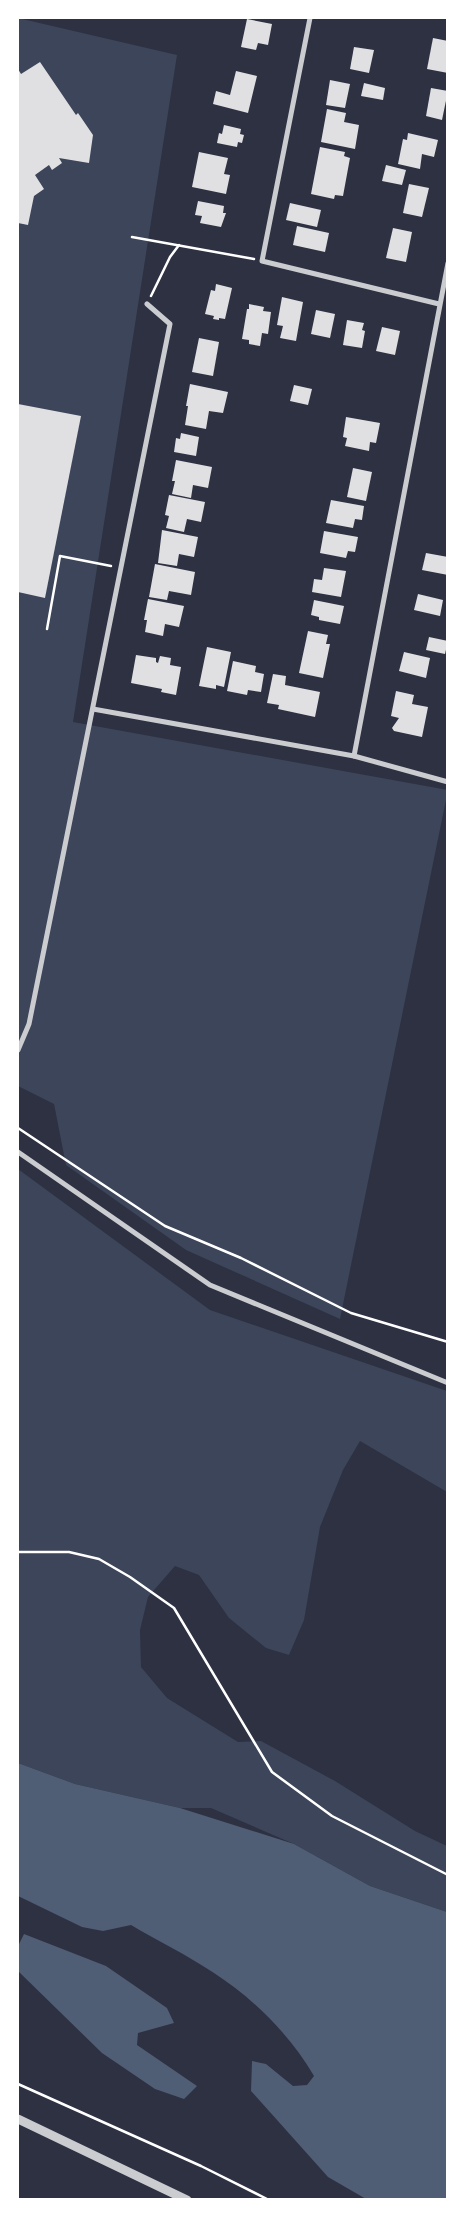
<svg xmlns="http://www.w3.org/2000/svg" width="465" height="2217" viewBox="0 0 465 2217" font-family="'Golos Text',sans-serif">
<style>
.green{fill:#3c4559}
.water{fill:#4f5d75}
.building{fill:#e0e0e3}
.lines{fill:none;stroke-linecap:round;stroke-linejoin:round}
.path{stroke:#fff;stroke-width:2.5}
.minor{stroke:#caccd0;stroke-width:5}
.tertiary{stroke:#caccd0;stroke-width:9}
</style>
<rect width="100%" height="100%" fill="#2d3142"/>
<g class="green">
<path d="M18 18 177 55 73 722 448 790 340 1319 186 1250 66 1165 54 1104 18 1086Z"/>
<path d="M18 1169 210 1310 447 1391V1492L360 1441 343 1470 320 1527 304 1620 289 1655 266 1648 229 1618 199 1575 175 1566 148 1597 140 1630 141 1667 167 1698 238 1742 261 1741 335 1781 415 1831 447 1846V1912L370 1886 294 1844 211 1808H180L75 1784 18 1763Z"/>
</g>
<g class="water">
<path d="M18 1763 75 1784 180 1808 294 1844 370 1886 447 1912V2199H366L328 2177 251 2091 252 2061 266 2064 293 2086 307 2085 314 2076C290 2035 254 1999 214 1973 187 1955 158 1941 131 1925L103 1931 82 1927 18 1896Z"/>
<path d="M24 1934 106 1966 167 2008 174 2023 138 2033 137 2045 197 2086 184 2099 155 2089 102 2053 18 1971V1946Z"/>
</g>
<g class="building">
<path d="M247 19 272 24 268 45 258 43 256 50 241 47Z"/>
<path d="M433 38 448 41V73L427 69Z"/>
<path d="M354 47 374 50 369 73 350 69Z"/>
<path d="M40 62 76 115 78 113 93 135 89 163 59 158 62 163 52 170 49 165 35 175 44 189 34 196 28 225 18 223V69L21 74Z"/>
<path d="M236 71 257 76 248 113 213 104 216 91 230 95Z"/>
<path d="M330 80 350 84 345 108 326 105Z"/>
<path d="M364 83 385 88 383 100 361 96Z"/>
<path d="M431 88 448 91 442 120 426 116Z"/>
<path d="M327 109 346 113 344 122 359 125 355 149 321 142Z"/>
<path d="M224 125 241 129 240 134 244 135 242 143 238 142 237 147 217 143 219 133 222 134Z"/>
<path d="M408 133 438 140 434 157 422 154 420 169 398 164 403 139 407 140Z"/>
<path d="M320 147 345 152 344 156 350 158 343 196 335 195 334 199 311 194Z"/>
<path d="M199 152 228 158 224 174 230 175 226 194 192 187Z"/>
<path d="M386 165 406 170 402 185 382 181Z"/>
<path d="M409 184 429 188 422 217 403 213Z"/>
<path d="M198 201 224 206 223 213H226L221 227 200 223 202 216 195 215Z"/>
<path d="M290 203 321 210 317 227 286 220Z"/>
<path d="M297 226 329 233 325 252 293 245Z"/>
<path d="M393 228 412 232 406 262 386 258Z"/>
<path d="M216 284 232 288 225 319 219 318V320L213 319 214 316 205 314 211 290 215 291Z"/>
<path d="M282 297 303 302 296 341 280 338 283 326 277 325Z"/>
<path d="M249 304 264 307 263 311 271 312 268 334 262 333 260 346 249 344V340L242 339 247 309H249Z"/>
<path d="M316 310 335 314 330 338 311 334Z"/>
<path d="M347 320 364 323 362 330 365 331 362 348 343 345Z"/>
<path d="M382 327 400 331 395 355 376 351Z"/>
<path d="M199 338 219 342 213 376 192 372Z"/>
<path d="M190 384 228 392 223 413 209 411 206 429 185 425 188 406H186Z"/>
<path d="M294 385 312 389 308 405 290 401Z"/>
<path d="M18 404 81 416 45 598 18 592Z"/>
<path d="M346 417 380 423 376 443 370 442 369 451 345 446 347 438 343 437Z"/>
<path d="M181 433 199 437 196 456 174 452 176 438 180 439Z"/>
<path d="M176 460 212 467 208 488 193 485 191 498 172 494 175 481H172Z"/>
<path d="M353 468 372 472 366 501 347 497Z"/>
<path d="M169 495 205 502 201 522 187 519 184 532 166 528 169 516 165 515Z"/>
<path d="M331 500 364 506 362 520 355 519 353 528 326 523Z"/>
<path d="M162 530 198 537 194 557 179 554 177 566 158 563Z"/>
<path d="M324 531 358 537 355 552 348 551 346 558 320 553Z"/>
<path d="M426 553 448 557V575L422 570Z"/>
<path d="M155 564 195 572 191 595 169 591 167 600 149 597Z"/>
<path d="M324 568 346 571 341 597 312 592 314 579 322 580Z"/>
<path d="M418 594 443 600 440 616 414 610Z"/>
<path d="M148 599 184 606 179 627 165 624 163 636 145 632 147 620H144Z"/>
<path d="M314 600 344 606 340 624 319 620V617L311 615Z"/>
<path d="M308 631 328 635 326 644H330L323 678 299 673Z"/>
<path d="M429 637 448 641 445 654 426 650Z"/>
<path d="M207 647 231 652 224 687 216 685V689L199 686Z"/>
<path d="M404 652 430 658 426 678 399 671Z"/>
<path d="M136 655 156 658V662L158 663 160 656 171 658 170 665 181 667 176 695 161 692 162 689 131 683Z"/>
<path d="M233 661 256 666 255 672 264 674 261 692 248 690 247 695 227 691Z"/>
<path d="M273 674 286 676 285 685 320 692 315 717 278 709 279 705 267 703Z"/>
<path d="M396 691 414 695 412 704 428 707 422 737 394 731 392 728 399 718 391 716Z"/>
</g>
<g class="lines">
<g class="path">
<path d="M132 237 254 259"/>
<path d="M151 296 170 257 179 245"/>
<path d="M47 629 60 556 111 566"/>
<path d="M18 1128 165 1226 241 1258 351 1313 448 1342"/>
<path d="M18 1552H69L99 1559 130 1577 174 1608 272 1772 332 1816 448 1875"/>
<path d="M18 2084 201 2166 269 2200"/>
</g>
<g class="minor">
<path d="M310 18 262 261 439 304"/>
<path d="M93 709 354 756 448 782"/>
<path d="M354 756 448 263"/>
<path d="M18 1050 29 1024 170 324 147 304"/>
<path d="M18 1152 210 1285 448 1383"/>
</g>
<path class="tertiary" d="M18 2119 187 2200"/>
</g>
<rect width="465" height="2217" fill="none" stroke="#ffffff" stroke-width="38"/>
</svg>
